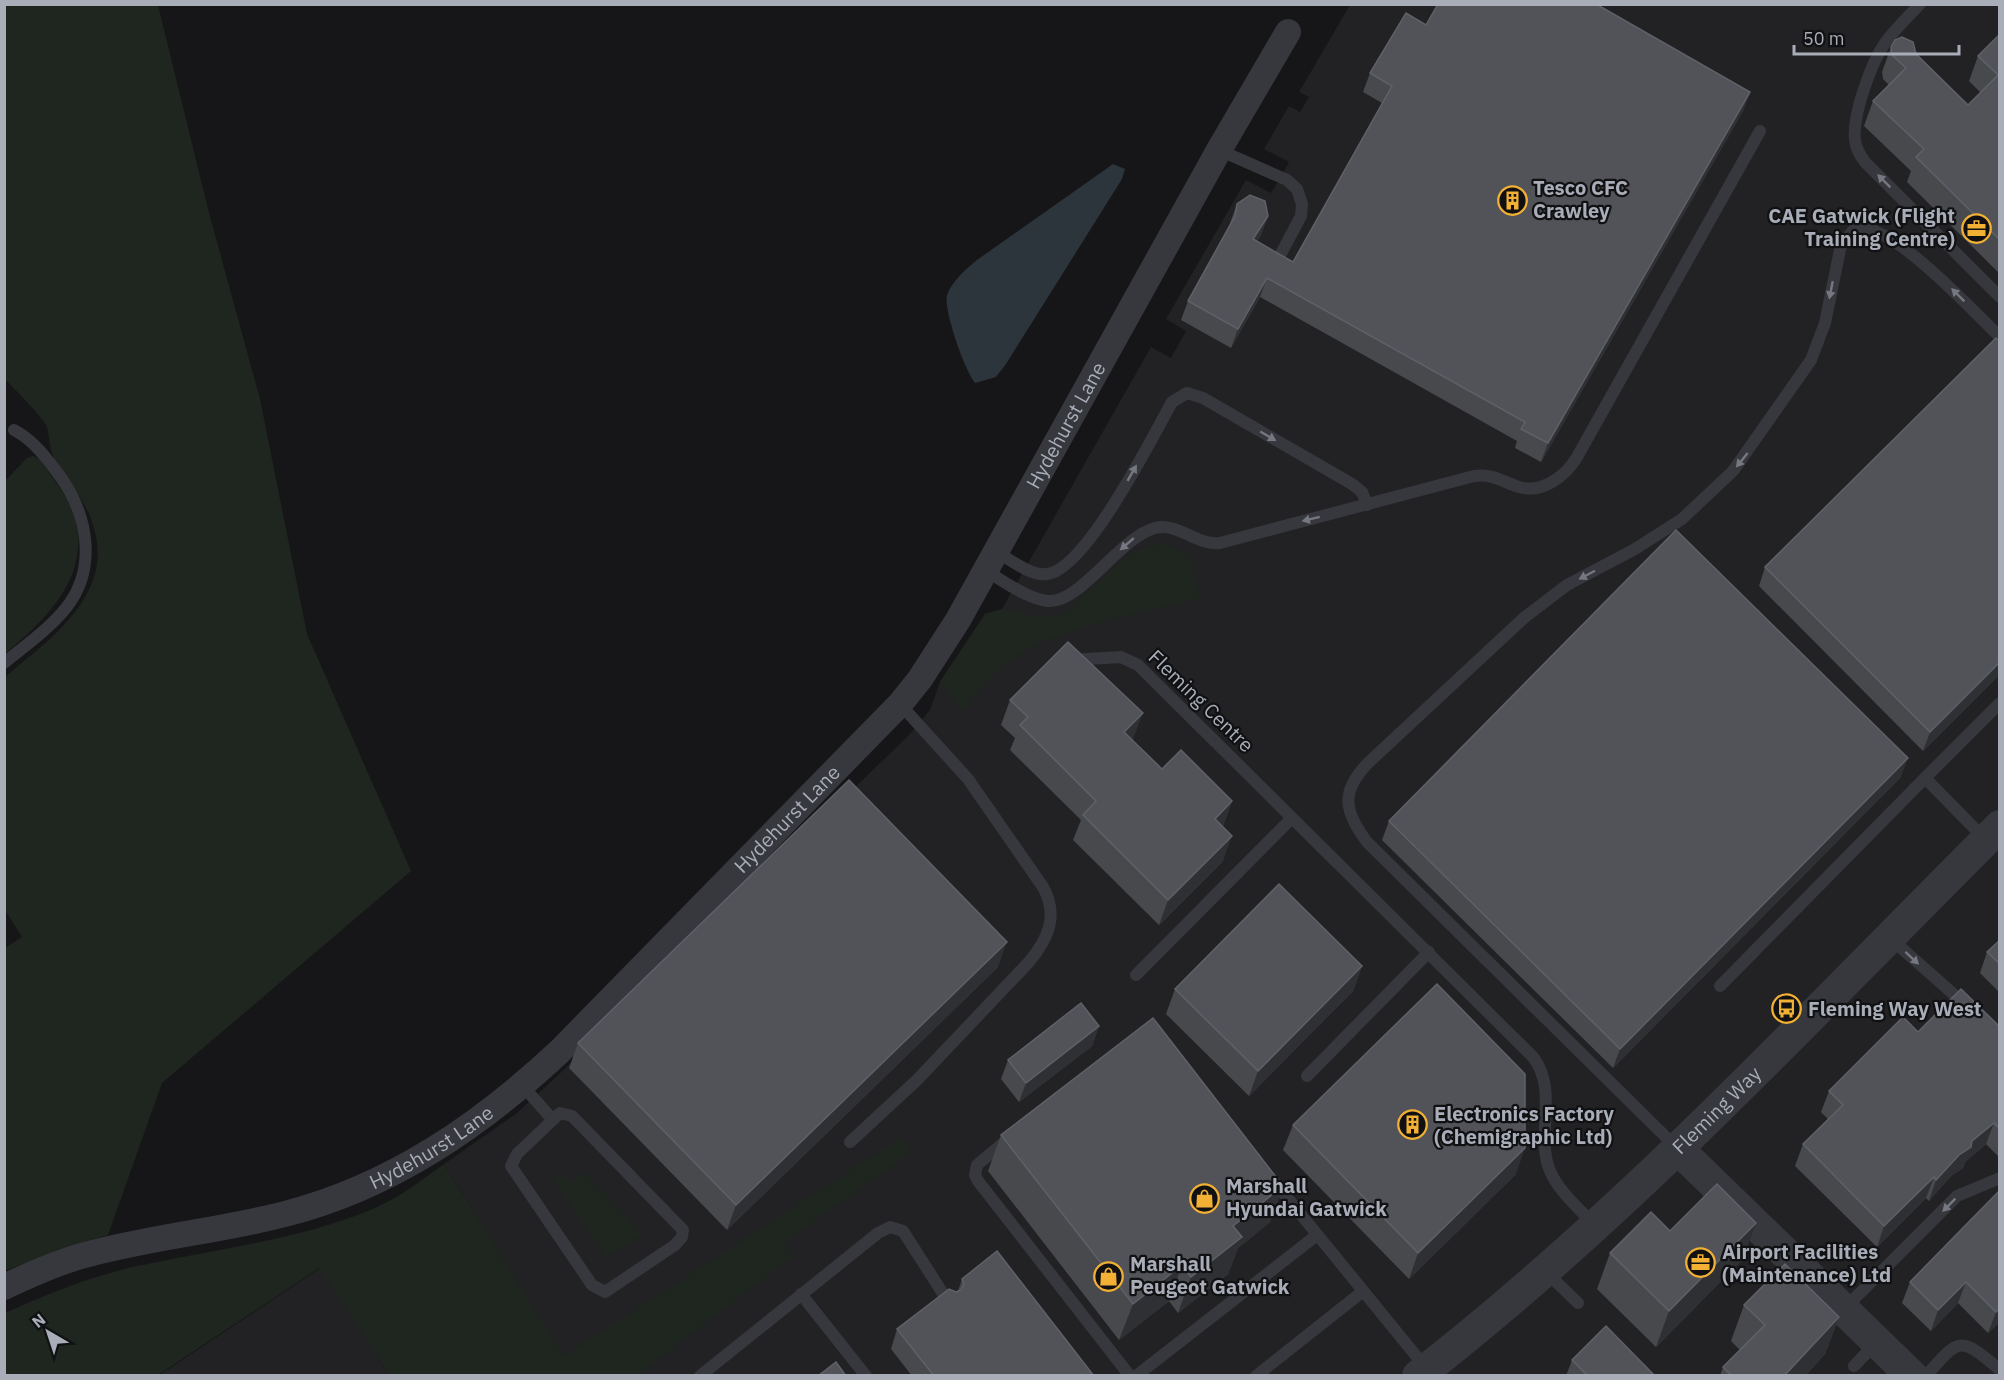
<svg xmlns="http://www.w3.org/2000/svg" width="2004" height="1380" viewBox="0 0 2004 1380" font-family="'IBM Plex Sans',sans-serif">
<style>
.built{fill:#222225}
.green{fill:#1e261f}
.water{fill:#2c353c}
.lines{fill:none;stroke-linecap:round;stroke-linejoin:round}
.service{stroke:#37383d;stroke-width:12}
.minor{stroke:#37383d;stroke-width:26}
.tertiary{stroke:#37383d;stroke-width:32}
.wall{fill:#47494d}
.shaded-wall{fill:#2f3033}
.building{fill:#525359;stroke:#5f6168;stroke-width:1.5}
.oneway{fill:#757881}
.labels{text-anchor:middle;stroke-width:4.5;stroke-linejoin:round;paint-order:stroke}
.poi-label{font-size:20px;font-weight:bold;fill:#a8adb8;stroke:#111113;text-anchor:start}
.street-label{font-size:20px;fill:#a8adb8;stroke:#111113}
</style>
<rect width="100%" height="100%" fill="#161618"/>
<g class="built">
<path d="M1350 5H1999V1375H575L444 1164 517 1113 554 1079 910 734 930 710 940 682 985 614 1002 609 1151 347 1171 358 1186 331 1166 319 1246 180 1271 193 1281 177 1289 162 1264 149 1289 106 1300 112 1309 97 1299 92Z"/>
<path d="M320 1268 389 1375 158 1376Z"/>
</g>
<g class="green">
<path d="M5 5H158L208 209 260 399 307 634 411 871 162 1083 108 1235 57 1250 5 1271V948L22 937 5 910V677C50 639 116 594 93 525 86 501 69 483 56 462 49 450 50 439 47 427 46 420 12 387 5 379Z"/>
<path d="M33 456 39 459C50 474 62 489 70 505 98 570 49 617 5 654V481L27 458Z"/>
<path d="M1159 544 1168 545 1190 556 1200 598C1144 613 1055 627 1010 661 991 675 977 693 963 711L940 682 985 614 1002 609 1039 617 1062 615 1129 554Z"/>
<path d="M900 1138 912 1152 784 1243 794 1256 638 1375H389L319 1268 158 1375H5V1313C45 1295 89 1277 133 1267 213 1249 298 1241 375 1208 400 1197 422 1180 444 1164L564 1356Z"/>
<path d="M561 1172 571 1183 584 1172 642 1234 606 1258 553 1179Z"/>
</g>
<path class="water" d="M1113 164 1125 169 1122 179 1006 364 996 377 975 383C965 372 943 309 947 295 952 281 966 269 977 260Z"/>
<g class="lines">
<g class="service">
<path d="M1920 4C1908 17 1895 29 1885 43 1871 63 1852 116 1855 140 1856 149 1860 155 1865 162L2000 297"/>
<path d="M1219 150 1287 180 1297 189 1302 204 1301 216 1276 263"/>
<path d="M997 552C1011 560 1030 576 1047 574 1086 570 1153 436 1172 402L1187 393 1203 398 1352 484 1362 492 1367 505"/>
<path d="M986 571C1004 581 1027 599 1048 601 1080 604 1120 537 1155 528 1178 522 1197 546 1220 543L1474 476C1491 473 1503 482 1519 487 1542 494 1566 476 1577 457L1760 131"/>
<path d="M1070 660 1121 657 1138 665 1533 1057C1559 1091 1535 1135 1550 1171 1559 1192 1580 1209 1595 1226"/>
<path d="M4 663C25 646 49 629 66 608 97 569 88 517 62 479 48 460 35 441 14 430"/>
<path d="M1986 840 1925 778 2000 703"/>
<path d="M1890 938 1967 1006"/>
<path d="M1136 975 1292 818"/>
<path d="M1720 986 1925 778"/>
<path d="M1307 1076 1429 952"/>
<path d="M522 1085 552 1119"/>
<path d="M560 1113 572 1116 683 1230 682 1237 675 1245 605 1292 592 1285 511 1166 517 1154Z"/>
<path d="M1008 1139 977 1165 975 1175 978 1181 1130 1376"/>
<path d="M850 1142 917 1080 1029 962C1048 939 1059 916 1043 887L968 779 900 704"/>
<path d="M1677 1148 1367 842C1343 810 1341 791 1368 763L1525 617 1567 585 1635 549 1682 519 1733 471 1811 360 1825 323 1841 245 1855 228C1889 219 1975 313 2000 337"/>
<path d="M1272 1179 1426 1368"/>
<path d="M1546 1272 1578 1303"/>
<path d="M801 1294 866 1376"/>
<path d="M1844 1309 1957 1196 2000 1178"/>
<path d="M1854 1366 1876 1343"/>
<path d="M700 1376 878 1233 890 1227 903 1231 949 1303"/>
<path d="M1136 1376 1317 1235"/>
<path d="M1256 1376 1362 1292"/>
<path d="M1926 1376C1960 1337 1960 1336 2000 1370"/>
</g>
<path class="minor" id="s1" d="M4 1287C29 1275 58 1262 85 1255 150 1237 219 1231 285 1214 391 1187 481 1125 560 1051L900 704 920 679 958 620 1219 150 1288 32"/>
<g class="tertiary">
<path d="M1677 1148 1912 1376"/>
<path id="s2" d="M1418 1376C1629 1212 1811 1014 2000 826"/>
</g>
</g>
<g class="wall">
<path d="M1426 25 1750 92 1743 111 1541 462 1515 448 1517 441 1260 297 1231 348 1181 320 1188 301 1229 227 1230 223 1237 204 1268 216 1261 235 1257 241 1293 262 1382 103 1363 92 1370 73Z"/>
<path d="M2000 34V274L1907 182 1911 171 1864 126 1873 101 1889 85 1883 79 1882 72 1891 47 1916 54 1968 105 1981 93 1969 81 1978 56Z"/>
<path d="M1765 567 2000 674 1923 751 1759 586Z"/>
<path d="M1010 700 1133 739 1132 740 1162 769 1232 801 1223 826V861L1159 925 1073 840 1081 820 1010 750 1015 738 1001 725Z"/>
<path d="M1901 777 1613 1068 1382 840 1389 821Z"/>
<path d="M2000 940V993L1980 973 1987 952Z"/>
<path d="M1362 966 1353 991 1249 1096 1166 1014 1175 989Z"/>
<path d="M998 967 727 1230 569 1068 578 1043Z"/>
<path d="M1099 1026 1092 1046 1019 1102 1001 1079 1008 1060Z"/>
<path d="M2000 1027V1158L1986 1144 1965 1162 1963 1168 1951 1176 1929 1201 1926 1198 1877 1247 1795 1166 1803 1144 1828 1119 1821 1112 1829 1091 1918 1032Z"/>
<path d="M1293 1125 1516 1174 1409 1279 1283 1150Z"/>
<path d="M1001 1135 1283 1186 1270 1222 1238 1248 1228 1274 1178 1313 1169 1301 1119 1340 988 1171Z"/>
<path d="M2000 1190V1322L1988 1333 1958 1303 1931 1331 1902 1303 1910 1282Z"/>
<path d="M1670 1231 1743 1259 1656 1347 1597 1289 1610 1253Z"/>
<path d="M962 1279 1094 1376H912L891 1349 897 1329 958 1291Z"/>
<path d="M1744 1305 1839 1317 1825 1354 1805 1376H1720L1723 1367 1740 1350 1731 1341Z"/>
<path d="M1572 1360 1655 1376H1566Z"/>
</g>
<g class="shaded-wall">
<path d="M1750 92 1743 111 1541 462 1548 443Z"/>
<path d="M1268 216 1261 235 1246 258 1253 239Z"/>
<path d="M1267 278 1260 297 1231 348 1238 329Z"/>
<path d="M2000 662V674L1923 751 1930 732Z"/>
<path d="M1143 713 1133 739 1115 757 1124 732Z"/>
<path d="M1908 758 1901 777 1613 1068 1620 1049Z"/>
<path d="M1232 801 1223 826 1205 844 1215 819Z"/>
<path d="M1232 836 1223 861 1159 925 1168 900Z"/>
<path d="M1007 942 998 967 727 1230 736 1205Z"/>
<path d="M1362 966 1353 991 1249 1096 1258 1071Z"/>
<path d="M1099 1026 1092 1046 1019 1102 1026 1083Z"/>
<path d="M1994 1123 1986 1144 1965 1162 1963 1168 1951 1176 1929 1201 1936 1180 1972 1141Z"/>
<path d="M1525 1148 1516 1174 1409 1279 1418 1253Z"/>
<path d="M1934 1177 1926 1198 1877 1247 1884 1226Z"/>
<path d="M1283 1186 1270 1222 1238 1248 1228 1274 1178 1313 1191 1277 1233 1226Z"/>
<path d="M1756 1223 1743 1259 1656 1347 1669 1311Z"/>
<path d="M1182 1265 1169 1301 1119 1340 1133 1304Z"/>
<path d="M1966 1282 1958 1303 1931 1331 1938 1310Z"/>
<path d="M2000 1308V1322L1988 1333 1996 1312Z"/>
<path d="M1839 1317 1825 1354 1805 1376H1784Z"/>
</g>
<g class="building">
<path d="M1438 4H1596L1750 92 1548 443 1521 429 1525 422 1267 278 1238 329 1188 301 1235 216 1237 204 1250 195 1265 201 1268 216 1253 239 1293 262 1392 86 1370 73 1406 13 1426 25Z"/>
<path d="M2000 34V240L1916 157 1924 149 1873 101 1906 68 1892 55 1891 47 1895 40 1902 37 1913 42 1916 54 1968 105 1998 75 1978 56Z"/>
<path d="M1996 338 2000 341V662L1930 732 1765 567Z"/>
<path d="M1676 530 1908 758 1620 1049 1389 821Z"/>
<path d="M1068 642 1143 713 1124 732 1162 769 1181 750 1232 801 1215 819 1232 836 1168 900 1083 815 1096 801 1020 725 1028 717 1010 700Z"/>
<path d="M849 780 1007 942 736 1205 578 1043Z"/>
<path d="M1279 884 1362 966 1258 1071 1175 989Z"/>
<path d="M2000 940V964L1987 952Z"/>
<path d="M1437 984 1525 1074V1148L1418 1253 1293 1125Z"/>
<path d="M1961 989 2000 1027V1129L1994 1123 1972 1141 1971 1147 1959 1155 1936 1180 1934 1177 1884 1226 1803 1144 1843 1105 1829 1091 1903 1017 1918 1032Z"/>
<path d="M1081 1003 1099 1026 1026 1083 1008 1060Z"/>
<path d="M1153 1018 1283 1186 1233 1226 1242 1237 1191 1277 1182 1265 1133 1304 1001 1135Z"/>
<path d="M1717 1184 1756 1223 1669 1311 1610 1253 1651 1212 1670 1231Z"/>
<path d="M2000 1190V1308L1996 1312 1966 1282 1938 1310 1910 1282Z"/>
<path d="M997 1251 1094 1376H934L897 1329 949 1289 956 1292 961 1290 964 1284 962 1279Z"/>
<path d="M1785 1264 1839 1317 1784 1376H1732L1723 1367 1765 1325 1744 1305Z"/>
<path d="M1606 1326 1655 1376H1588L1572 1360Z"/>
<path d="M836 1362 846 1376H818Z"/>
</g>
<defs><path id="oneway-solid" d="M-6-.8H1V-3.2L6.5 0L1 3.2V.8H-6Z" transform="scale(1.5)"/></defs>
<g class="oneway">
<use href="#oneway-solid" transform="translate(1884 181) rotate(-135)"/>
<use href="#oneway-solid" transform="translate(1831 290) rotate(101)"/>
<use href="#oneway-solid" transform="translate(1958 295) rotate(-135)"/>
<use href="#oneway-solid" transform="translate(1268 436) rotate(30)"/>
<use href="#oneway-solid" transform="translate(1742 460) rotate(129)"/>
<use href="#oneway-solid" transform="translate(1132 473) rotate(-60)"/>
<use href="#oneway-solid" transform="translate(1311 519) rotate(166)"/>
<use href="#oneway-solid" transform="translate(1127 544) rotate(139)"/>
<use href="#oneway-solid" transform="translate(1587 575) rotate(152)"/>
<use href="#oneway-solid" transform="translate(1912 958) rotate(43)"/>
<use href="#oneway-solid" transform="translate(1949 1205) rotate(135)"/>
</g>
<defs>
<symbol id="building-ring" viewBox="-11 -11 22 22"><circle r="9.5" fill="#111113" stroke="#f2b134" stroke-width="1.5"/><path d="M-4-6H4V6H1V3H-1V6H-4ZM-2.5-4.3h1.7v1.8h-1.7ZM.8-4.3h1.7v1.8H.8ZM-2.5-1h1.7V.8h-1.7ZM.8-1h1.7V.8H.8Z" fill="#f2b134"/></symbol>
<symbol id="office-ring" viewBox="-11 -11 22 22"><circle r="9.5" fill="#111113" stroke="#f2b134" stroke-width="1.5"/><path d="M-6-3h4V-5.5h4V-3h4V5H-6ZM-1-4.5V-3h2v-1.5ZM-6 0V1H6V0Z" fill="#f2b134"/></symbol>
<symbol id="bus-ring" viewBox="-11 -11 22 22"><circle r="9.5" fill="#111113" stroke="#f2b134" stroke-width="1.5"/><path d="M-5-6H5V4H4V6H2V4H-2V6H-4V4H-5ZM-3.5-4V0h7V-4ZM-3.5 1.2v1.5H-2V1.2ZM2 1.2v1.5H3.5V1.2Z" fill="#f2b134"/></symbol>
<symbol id="shop-ring" viewBox="-11 -11 22 22"><circle r="9.5" fill="#111113" stroke="#f2b134" stroke-width="1.5"/><path d="M-5-2.5h2.3a2.7 3.5 0 0 1 5.4 0H5L5.5 6h-11ZM-1.5-2.5h3a1.5 2.3 0 0 0-3 0Z" fill="#f2b134"/></symbol>
</defs>
<g fill-rule="evenodd">
<use href="#building-ring" x="1496" y="184" width="33" height="33"/>
<use href="#office-ring" x="1960" y="212" width="33" height="33"/>
<use href="#bus-ring" x="1770" y="992" width="33" height="33"/>
<use href="#building-ring" x="1396" y="1108" width="33" height="33"/>
<use href="#shop-ring" x="1188" y="1182" width="33" height="33"/>
<use href="#office-ring" x="1684" y="1246" width="33" height="33"/>
<use href="#shop-ring" x="1092" y="1260" width="33" height="33"/>
</g>
<g class="labels">
<g class="poi-label">
<text x="1533" y="195">Tesco CFC<tspan x="1533" dy="23">Crawley</tspan></text>
<text x="1955" y="223" text-anchor="end">CAE Gatwick (Flight<tspan x="1955" dy="23">Training Centre)</tspan></text>
<text x="1808" y="1016">Fleming Way West</text>
<text x="1434" y="1121">Electronics Factory<tspan x="1434" dy="23">(Chemigraphic Ltd)</tspan></text>
<text x="1226" y="1193">Marshall<tspan x="1226" dy="23">Hyundai Gatwick</tspan></text>
<text x="1722" y="1259">Airport Facilities<tspan x="1722" dy="23">(Maintenance) Ltd</tspan></text>
<text x="1130" y="1271">Marshall<tspan x="1130" dy="23">Peugeot Gatwick</tspan></text>
</g>
<g class="street-label">
<text dy="7" stroke="none"><textPath href="#s1" startOffset="1425">Hydehurst Lane</textPath></text>
<text transform="translate(1201 701) rotate(44)" y="7">Fleming Centre</text>
<text dy="7" stroke="none"><textPath href="#s1" startOffset="939">Hydehurst Lane</textPath></text>
<text dy="7" stroke="none"><textPath href="#s2" startOffset="400">Fleming Way</textPath></text>
<text dy="7" stroke="none"><textPath href="#s1" startOffset="453">Hydehurst Lane</textPath></text>
</g>
</g>
<rect width="2004" height="1380" fill="none" stroke="#a8adb8" stroke-width="12"/>
<g transform="translate(48 1332) rotate(321)" stroke="#111113" stroke-width="4.5" paint-order="stroke">
<path d="M0-4.5L10 22L0 15L-10 22Z" fill="#a8adb8"/>
<text y="-9" font-size="16" font-weight="bold" text-anchor="middle" fill="#a8adb8">N</text>
</g>
<path d="M1794 45v9h165v-9" fill="none" stroke="#a8adb8" stroke-width="3"/>
<text x="1803" y="45" font-size="18" fill="#a8adb8" stroke="#111113" stroke-width="4.5" paint-order="stroke">50 m</text>
</svg>
